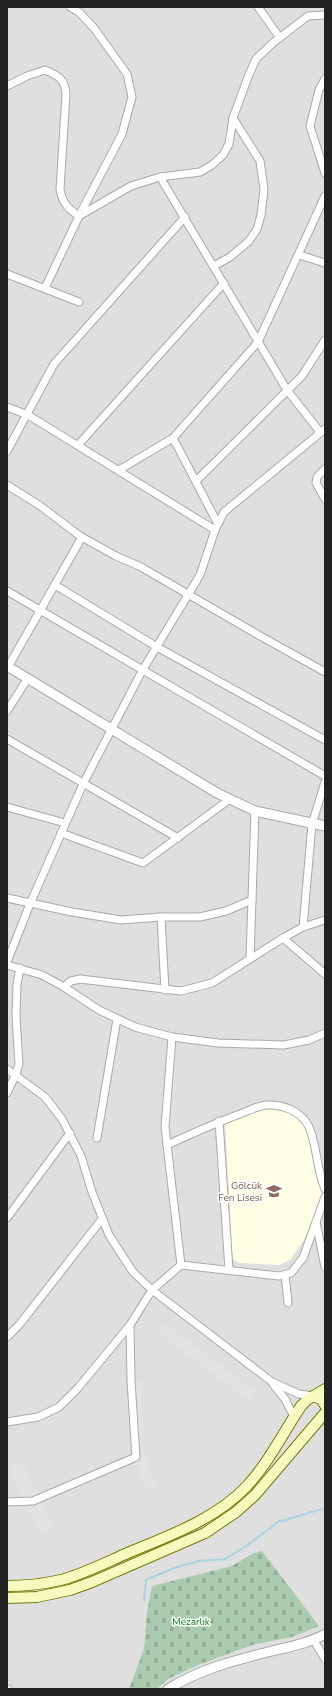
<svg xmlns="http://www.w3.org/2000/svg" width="332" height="1696" viewBox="0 0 332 1696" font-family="'Nunito Sans',sans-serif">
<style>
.residential{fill:#e0dfdf}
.education{fill:#ffffe5}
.cemetery{fill:url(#cemetery-stones)}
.parking{fill:#e2e2e2}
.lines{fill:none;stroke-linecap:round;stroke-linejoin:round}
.stream{stroke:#aad3df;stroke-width:2}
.minor-casing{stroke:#a9a9a9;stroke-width:9}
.tertiary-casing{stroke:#a9a9a9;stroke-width:11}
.secondary-casing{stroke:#707d05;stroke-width:12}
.minor{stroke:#fff;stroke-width:7}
.tertiary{stroke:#fff;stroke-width:9}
.secondary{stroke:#f7fabf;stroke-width:10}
.labels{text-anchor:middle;stroke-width:3;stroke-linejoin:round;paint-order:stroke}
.education-label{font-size:10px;fill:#785e54;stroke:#fff;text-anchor:end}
.park-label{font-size:10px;fill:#0c8416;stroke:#fff}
</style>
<defs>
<pattern id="cemetery-stones" width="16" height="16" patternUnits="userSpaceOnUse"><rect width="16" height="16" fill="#aacbaf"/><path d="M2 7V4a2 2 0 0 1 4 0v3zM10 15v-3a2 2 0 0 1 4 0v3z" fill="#92ae96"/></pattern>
</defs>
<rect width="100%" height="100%" fill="#f2efe9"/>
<rect class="residential" x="7" y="7" width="318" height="1682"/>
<path class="education" d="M270 1108H280L295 1114 304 1125 308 1133 322 1196 312 1227 291 1259 279 1265 239 1263 234 1260 232 1252 225 1122 262 1109Z"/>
<path class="cemetery" d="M262 1551 319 1626 292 1637 252 1645 198 1665 168 1679 157 1689H129L144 1649 147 1613 152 1586 232 1566 254 1553Z"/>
<g class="parking">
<path d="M165 1323 256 1391 248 1401 158 1333Z"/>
<path d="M131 1381H141L143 1434 134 1435Z"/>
<path d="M145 1455 157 1485 147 1488 133 1458Z"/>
<path d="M23 1461 53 1528 39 1534 9 1468Z"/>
</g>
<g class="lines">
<path class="stream" d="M144 1600 146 1580 174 1568 199 1561 225 1559 245 1547 278 1522 325 1508"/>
<defs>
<g id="minor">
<path d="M258 7 280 38"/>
<path d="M325 79 319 90 310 126 325 173"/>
<path d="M7 86 27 76 45 70C59 76 65 79 66 95L60 189C62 202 67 208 79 216L131 186 160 177 200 172 212 165 223 155 229 144 233 118 248 77 256 59 274 42 308 16 325 15"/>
<path d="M160 177 287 390 320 432"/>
<path d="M299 255 325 263"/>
<path d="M214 266 230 257 249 241 257 229 261 215 264 189 260 161 233 118"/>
<path d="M7 274 79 302"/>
<path d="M45 288 79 216 122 134 132 97 127 74 94 28 79 12 70 7"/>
<path d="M7 407 28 415 215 530"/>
<path d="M173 438 218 524"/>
<path d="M78 445 224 283"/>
<path d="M7 451 54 364 185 217"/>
<path d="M325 469 317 477 316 483 325 499"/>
<path d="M119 470 173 438 258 342 325 196"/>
<path d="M196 481 302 376 325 340"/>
<path d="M7 485 39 505 80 536 116 556 141 567 262 637 325 672"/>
<path d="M55 585 157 647 325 740"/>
<path d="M7 591 325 776"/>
<path d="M8 667 82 537"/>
<path d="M7 711 28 678"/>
<path d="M7 739 178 838"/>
<path d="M7 807 65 823"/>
<path d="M61 833 143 863 230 799"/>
<path d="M7 898 72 912 121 920 161 917H200L226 911 252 900"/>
<path d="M161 917 165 990"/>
<path d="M303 927 312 824 325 782"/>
<path d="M283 938 325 974"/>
<path d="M250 958 255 811"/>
<path d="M7 962 30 904 83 784 142 671 200 575 215 530 224 512 325 429"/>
<path d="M7 965 42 975 64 987 99 1010 135 1027 172 1037 218 1043 284 1045 309 1040 325 1033"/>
<path d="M64 987 71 981 80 979 181 991 212 983 283 938 303 927 325 920"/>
<path d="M172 1037 165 1127 181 1265"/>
<path d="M7 1069 45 1097 62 1119 81 1156 92 1192 109 1235 133 1272 152 1290 272 1382 299 1394 313 1396"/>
<path d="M7 1093 16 1074 19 1064 16 1017 17 984 20 968"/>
<path d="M219 1121 229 1270"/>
<path d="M97 1138 117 1019"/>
<path d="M167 1145C191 1134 215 1123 240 1114 248 1111 257 1106 266 1105 282 1104 299 1110 308 1125 317 1142 316 1169 325 1189"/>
<path d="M7 1218 70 1133"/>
<path d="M316 1222 325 1267"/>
<path d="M285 1275 288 1303"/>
<path d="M7 1337 19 1325 102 1219"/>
<path d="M273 1384 285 1399 294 1417"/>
<path d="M7 1422 38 1417 59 1407 78 1388 130 1325 152 1290 181 1265 279 1276 291 1273 303 1258 325 1197"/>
<path d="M7 1502 33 1501 136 1457 131 1381 130 1325"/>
<path d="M313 1639 325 1659"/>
<path d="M7 1689H8"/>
</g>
<g id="tertiary">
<path d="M7 666 217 793 255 811 325 826"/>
<path d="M168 1689C200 1669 236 1660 272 1651 289 1647 310 1643 325 1634"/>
</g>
<g id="secondary">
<path d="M313 1396 321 1399 325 1405"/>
<path d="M7 1586C25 1586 43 1584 61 1580 83 1574 103 1564 123 1555 165 1537 214 1521 247 1486 269 1462 283 1433 301 1406L307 1400 325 1389"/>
<path d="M7 1598 37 1597 70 1590 92 1582 205 1533 236 1512 255 1495 325 1413"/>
</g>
</defs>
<use href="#minor" class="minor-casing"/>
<use href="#tertiary" class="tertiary-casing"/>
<use href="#secondary" class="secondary-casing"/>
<use href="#minor" class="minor"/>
<use href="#tertiary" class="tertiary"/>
<use href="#secondary" class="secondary"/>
</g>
<defs>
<symbol id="school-bare" viewBox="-9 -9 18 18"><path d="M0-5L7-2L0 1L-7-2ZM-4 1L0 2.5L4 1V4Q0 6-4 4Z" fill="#8d6e63" stroke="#fff" stroke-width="2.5" paint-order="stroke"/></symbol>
</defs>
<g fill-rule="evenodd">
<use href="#school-bare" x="263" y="1180" width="22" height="22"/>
</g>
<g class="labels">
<g class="education-label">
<text x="262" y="1189">Gölcük<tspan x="262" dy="12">Fen Lisesi</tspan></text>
</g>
<g class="park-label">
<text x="191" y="1625">Mezarlık</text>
</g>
</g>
<rect width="332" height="1696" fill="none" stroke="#222222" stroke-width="16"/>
</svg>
